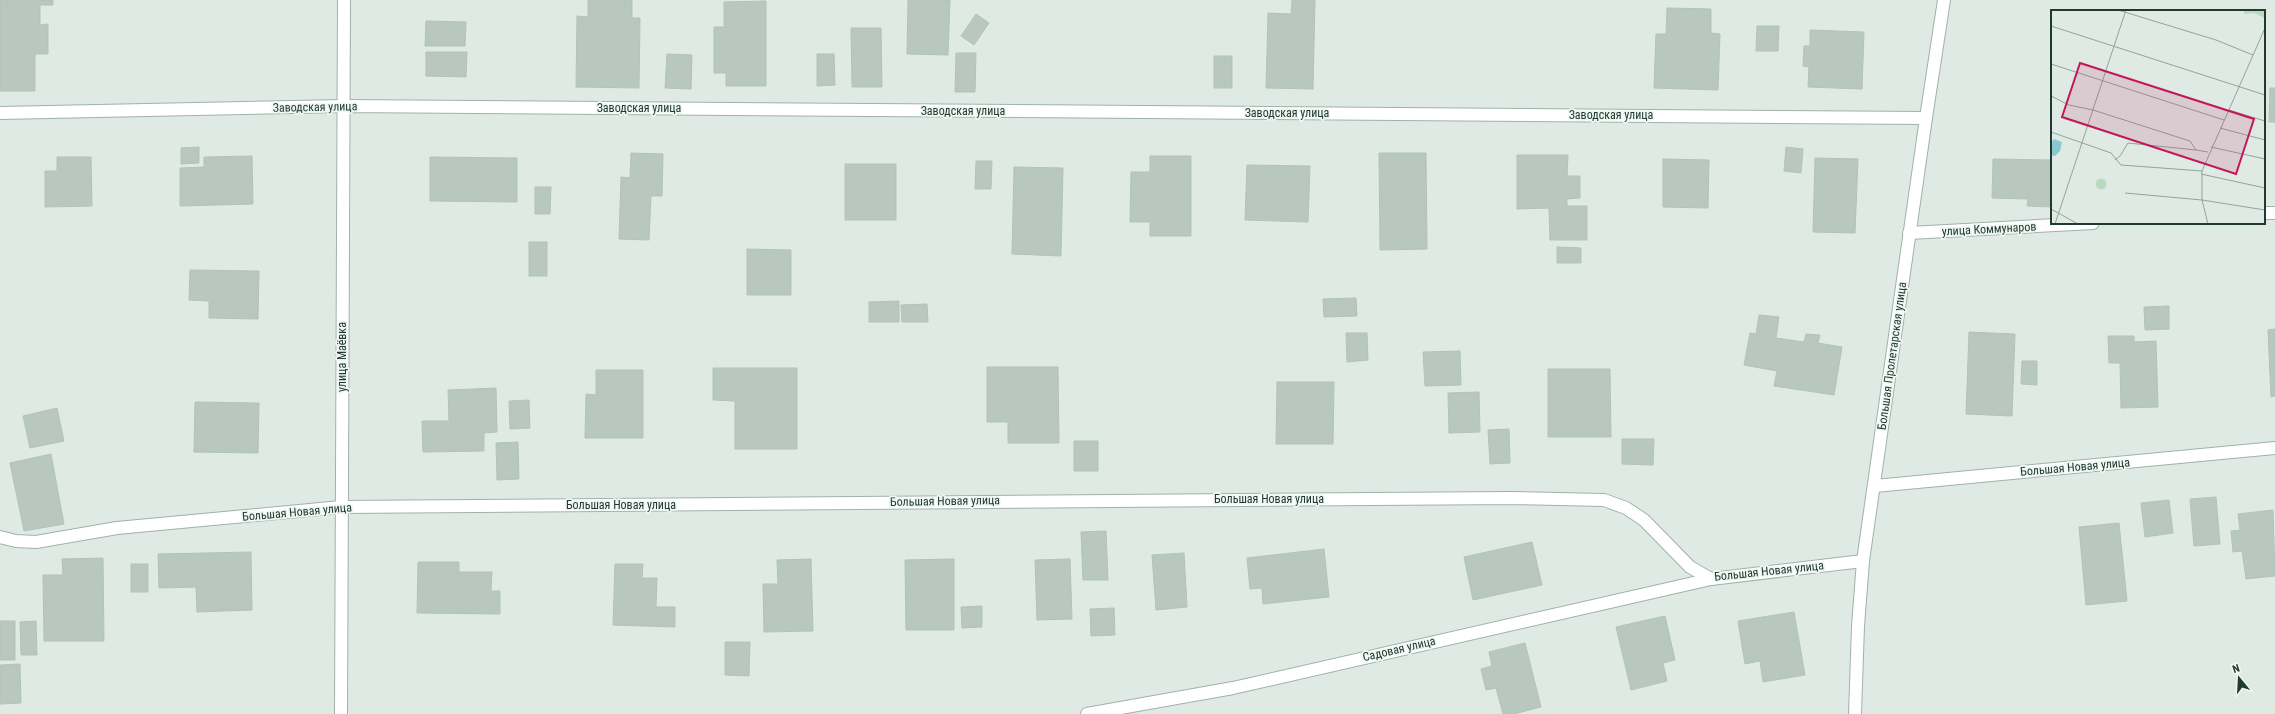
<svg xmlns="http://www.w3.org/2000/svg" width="2275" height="714" viewBox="0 0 2275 714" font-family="'Roboto Condensed',sans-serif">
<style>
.building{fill:#b8c7c0;stroke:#b2c3bb}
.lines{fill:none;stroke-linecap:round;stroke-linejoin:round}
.minor-casing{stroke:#a2b1ab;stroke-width:14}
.tertiary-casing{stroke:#a2b1ab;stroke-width:14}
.minor{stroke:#fff;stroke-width:12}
.tertiary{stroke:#fff;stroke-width:12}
.labels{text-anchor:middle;stroke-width:3.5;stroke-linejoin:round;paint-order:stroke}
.street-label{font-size:12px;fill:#213931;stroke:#eff7f2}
.inset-river{fill:none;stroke:#88c8ce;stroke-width:2}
.inset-road{fill:none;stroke:#93a39c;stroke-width:1}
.view{fill:#c2185b;fill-opacity:0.15;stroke:#c2185b;stroke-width:2}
.inset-edge{fill:none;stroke:#213931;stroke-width:2}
</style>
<rect width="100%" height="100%" fill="#dfeae4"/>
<g class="building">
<path d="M0 0H53V5H40V25L48 24V54H35V91H0Z"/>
<path d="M588 0H632V18H640L639 88 576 87 577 16 588 17Z"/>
<path d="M908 0H950L948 55 907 54Z"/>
<path d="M1292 0H1315L1313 89 1266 88 1268 13 1291 14Z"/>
<path d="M766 1V86H726V73H714V27H724V2Z"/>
<path d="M1667 8 1711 9V33L1720 34 1718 90 1654 88 1656 34H1666Z"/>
<path d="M976 14 989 23 974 45 961 36Z"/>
<path d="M426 21 466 22 465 46H425Z"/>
<path d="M1757 26H1779L1778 51H1756Z"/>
<path d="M851 28H881L882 87H852Z"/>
<path d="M1810 30 1864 32 1862 89 1808 87 1809 67 1803 66 1804 46H1810Z"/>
<path d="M426 52H467L466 77 426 76Z"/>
<path d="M956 53H976L975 92H955Z"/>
<path d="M667 54 692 55 691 89 665 88Z"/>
<path d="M817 54H834L835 85 817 86Z"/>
<rect x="1214" y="56" width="18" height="32"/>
<path d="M2270 88H2275V122H2269Z"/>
<path d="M199 147V163L181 164V148Z"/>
<path d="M1786 147 1803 149 1801 173 1784 171Z"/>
<path d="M631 153 663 154 662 196H651L649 240 619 239 621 177 630 178Z"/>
<path d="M1379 153H1426L1427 249 1380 250Z"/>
<path d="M1517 155H1568L1567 176H1580V198L1567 199V206H1587V240H1550L1549 208 1517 209Z"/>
<path d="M252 156 253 204 180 206V168L204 167V157Z"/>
<path d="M1150 156H1191V236H1150V222H1130L1131 172H1150Z"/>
<path d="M57 157H91L92 206 45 207V171H57Z"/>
<path d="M430 157 517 158V202L430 201Z"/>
<path d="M1815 158 1858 159 1855 233 1813 232Z"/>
<path d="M1663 159 1709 160 1708 208 1663 207Z"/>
<path d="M1993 159 2052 160V207L2027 206 2028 199 1992 198Z"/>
<path d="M976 161H992L991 189H975Z"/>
<rect x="845" y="164" width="51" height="56"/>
<path d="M1247 165 1310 166 1308 222 1245 220Z"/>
<path d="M1014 167 1063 168 1061 256 1012 254Z"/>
<path d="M535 187H551L550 214H535Z"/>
<rect x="529" y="242" width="18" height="34"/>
<path d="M1557 247 1581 248V263H1557Z"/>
<path d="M747 249 791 250V295H747Z"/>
<path d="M190 270 259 271 258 319 209 318V301L189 300Z"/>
<path d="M1356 298 1357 316 1324 317 1323 299Z"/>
<path d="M899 301V322H869V302Z"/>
<path d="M927 304 928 322H902L901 305Z"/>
<path d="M2169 306V329L2145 330 2144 307Z"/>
<path d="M1759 315 1779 317 1776 338 1804 342 1806 334 1820 335 1818 343 1842 347 1834 395 1774 386 1777 371 1744 365 1750 333 1756 334Z"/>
<path d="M2275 329V396L2271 397 2268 330Z"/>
<path d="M1969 332 2015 334 2012 416 1966 414Z"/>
<path d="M1346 333H1367L1368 360 1347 362Z"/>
<path d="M2108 336H2134V342L2156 341 2158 407 2121 408 2120 363H2109Z"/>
<path d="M1460 351 1461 385 1425 386 1423 352Z"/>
<path d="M2022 361H2037V385L2021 384Z"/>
<path d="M987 367H1058L1059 443H1008V422H987Z"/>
<path d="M713 368H797V449H735V401L713 400Z"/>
<path d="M1548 369H1610L1611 437H1548Z"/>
<path d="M596 370H643V438H585L586 394 596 395Z"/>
<path d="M1277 382H1334L1333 444H1276Z"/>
<path d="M496 388 497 432 484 433V451L423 452 422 421H449L448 390Z"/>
<path d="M1479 392 1480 432 1449 433 1448 393Z"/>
<path d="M529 400 530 428 510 429 509 401Z"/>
<path d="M195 402 259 403 258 453 194 452Z"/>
<path d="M57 408 64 441 30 448 23 416Z"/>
<path d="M1509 429 1510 463 1490 464 1488 430Z"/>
<path d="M1622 439H1654L1653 465 1622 464Z"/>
<rect x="1074" y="441" width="24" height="30"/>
<path d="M518 442 519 479 497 480 496 443Z"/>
<path d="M51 454 64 524 24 531 10 463Z"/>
<path d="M2216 497 2220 544 2194 546 2190 499Z"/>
<path d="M2169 500 2173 533 2145 537 2141 503Z"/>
<path d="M2273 510 2275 576 2246 579 2242 551 2233 552 2231 531 2240 530 2238 514Z"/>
<path d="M2119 523 2127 601 2086 605 2079 527Z"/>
<path d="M1106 531 1108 580H1083L1081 532Z"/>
<path d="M1532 542 1542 585 1473 600 1464 557Z"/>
<path d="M1324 549 1329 597 1263 604 1262 588 1250 589 1247 558Z"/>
<path d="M251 552 252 610 197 612 196 587 159 588 158 554Z"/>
<path d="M1184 553 1187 607 1156 610 1152 555Z"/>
<path d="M103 558 104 641H44L43 575H63L62 559Z"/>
<path d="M811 559 813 631 764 632 763 584H778L777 560Z"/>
<path d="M954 559V630H906L905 560Z"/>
<path d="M1070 559 1072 619 1037 620 1035 560Z"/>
<path d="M418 562H459V572H492L491 591H500V614L417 613Z"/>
<rect x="131" y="564" width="17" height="28"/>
<path d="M615 564H643L642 578H657L656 607H675V627L613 625Z"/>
<path d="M982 606V627L962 628 961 607Z"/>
<path d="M1114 608 1115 635 1091 636 1090 609Z"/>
<path d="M1794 612 1805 675 1763 682 1760 661 1745 664 1738 621Z"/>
<path d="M1665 616 1675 660 1663 663 1667 681 1631 690 1616 627Z"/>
<rect x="0" y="621" width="15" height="39"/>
<path d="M36 621 37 655H21L20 622Z"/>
<path d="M725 642H750L749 676 725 675Z"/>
<path d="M1525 643 1541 707 1514 714H1503L1496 688 1486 690 1481 669 1492 666 1489 652Z"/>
<path d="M20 664 21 703 0 704V665Z"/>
</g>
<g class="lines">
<defs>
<g id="minor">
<path d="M0 113 344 106 1926 118"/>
<path d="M2264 213H2275"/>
<path d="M1909 233 2093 223"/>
<path d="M1875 486 2275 448"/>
<path d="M0 537 16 541 36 542 117 528 341 507 1512 498 1604 500 1626 508 1644 520 1690 567 1711 579 1863 561"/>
<path d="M1087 714 1233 688 1711 579"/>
</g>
<g id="tertiary">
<path d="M341 714 344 0"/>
<path d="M1855 714 1858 626 1863 561 1926 118 1944 0"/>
</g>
</defs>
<use href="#minor" class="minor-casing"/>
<use href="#tertiary" class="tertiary-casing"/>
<use href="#minor" class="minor"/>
<use href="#tertiary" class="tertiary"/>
</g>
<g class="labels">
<g class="street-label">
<text transform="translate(315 107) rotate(-1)" y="4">Заводская улица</text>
<text x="639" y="112">Заводская улица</text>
<text x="963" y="115">Заводская улица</text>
<text x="1287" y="117">Заводская улица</text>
<text x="1611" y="119">Заводская улица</text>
<text transform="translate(1989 229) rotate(-3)" y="4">улица Коммунаров</text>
<text transform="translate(1892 356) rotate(-82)" y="4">Большая Пролетарская улица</text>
<text transform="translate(342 357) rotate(-90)" y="4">улица Маёвка</text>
<text transform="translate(2075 467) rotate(-5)" y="4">Большая Новая улица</text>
<text x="1269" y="503">Большая Новая улица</text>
<text transform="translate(945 501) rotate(-1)" y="4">Большая Новая улица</text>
<text x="621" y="509">Большая Новая улица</text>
<text transform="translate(297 512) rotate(-5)" y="4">Большая Новая улица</text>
<text transform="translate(1769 571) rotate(-6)" y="4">Большая Новая улица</text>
<text transform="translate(1399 649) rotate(-13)" y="4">Садовая улица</text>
</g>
</g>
<g transform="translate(2051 10)">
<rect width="214" height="214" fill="#dfeae4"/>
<path d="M192 0H214V8L203 3 194 4ZM44.5 174a5.5 5.5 0 1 1 11 0a5.5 5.5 0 1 1-11 0Z" fill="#b8dbbf"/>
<path d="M3 129 11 132 9 141 4 146 0 145V133Z" fill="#88c8ce"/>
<path class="inset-river" d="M195 0H209"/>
<path class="inset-road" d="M67 0 165 30 202 45M0 16 214 85M0 54 173 110M0 86 18 95 42 100 139 131 145 140 157 142M178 100 214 111M169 118 214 130M0 122 60 143 70 155 151 161M160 137 214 149M64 150 69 146 77 133 145 140M150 164 214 178M74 183 151 190 214 200M0 199 27 214M4 214 75 0M157 214 151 190V161L214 18"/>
<path class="view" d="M29 53 203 109 185 164 11 107Z"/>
<rect width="214" height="214" class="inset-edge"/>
</g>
<g transform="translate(2239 678) rotate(342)" stroke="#eff7f2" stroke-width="3" paint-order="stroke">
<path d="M0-3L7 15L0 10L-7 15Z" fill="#213931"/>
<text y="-6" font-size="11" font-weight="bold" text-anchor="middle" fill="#213931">N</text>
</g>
</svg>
